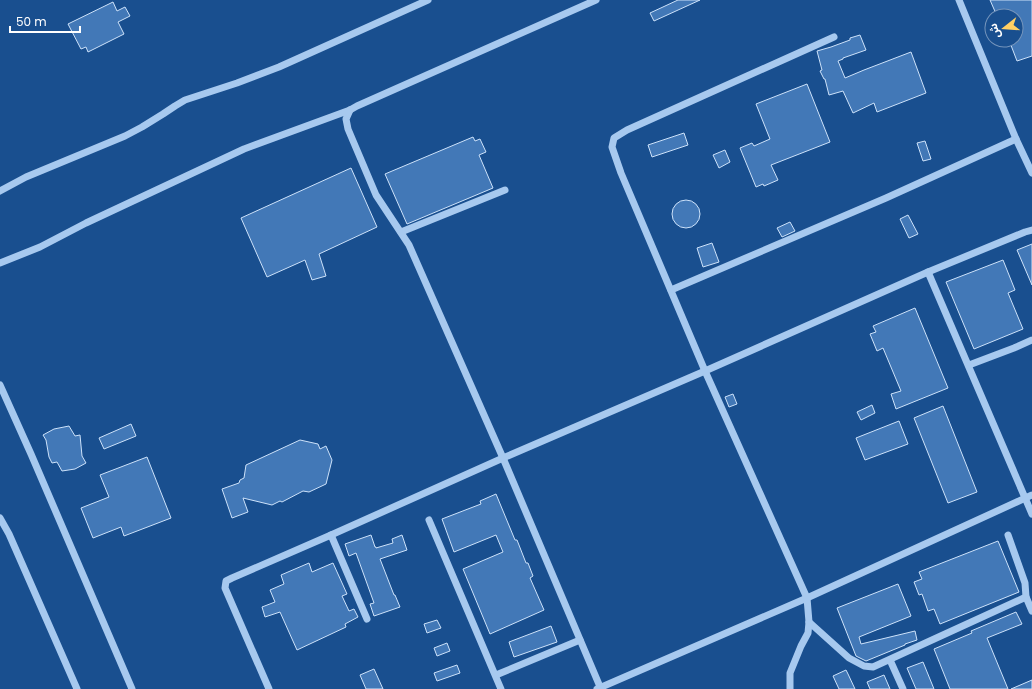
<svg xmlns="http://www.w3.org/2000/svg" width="1032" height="689" viewBox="0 0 1032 689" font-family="Poppins,'Noto Sans Arabic',sans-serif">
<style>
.building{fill:#4278b7;stroke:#cde2fa}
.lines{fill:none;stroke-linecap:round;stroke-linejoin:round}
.minor{stroke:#a7c9ef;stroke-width:7}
</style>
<rect width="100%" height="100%" fill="#194f8f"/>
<g class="building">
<path d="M678 0H700L654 21 650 13Z"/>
<path d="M990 0H1032V56L1017 61 1009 40H1016V16H997Z"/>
<path d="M113 2 117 11 125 7 130 16 118 22 124 34 88 52 86 47 81 49 68 24Z"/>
<path d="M860 35 866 50 843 58V59L838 61 845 78 864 70 911 52 926 93 877 112 874 103 853 113 843 91 829 95 825 79H824L820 71 822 70 817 51 831 47 850 40V38Z"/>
<path d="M807 84 830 142 771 165 778 180 764 186 763 184 756 187 740 148 752 143 754 146 770 139 756 104Z"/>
<path d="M684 133 688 145 652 157 648 145Z"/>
<path d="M473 137 475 141 480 139 486 152 479 155 493 188 407 224 385 174Z"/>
<path d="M925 141 931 159 923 161 917 143Z"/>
<path d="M725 150 730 162 719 168 713 155Z"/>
<path d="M351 168 377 227 319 254 326 276 312 280 305 260 267 277 241 218Z"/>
<circle cx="686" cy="214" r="14"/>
<path d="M908 215 918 234 909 238 900 219Z"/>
<path d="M790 222 795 231 782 237 777 228Z"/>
<path d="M712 243 719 262 703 267 697 248Z"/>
<path d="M1032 244V285L1017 250Z"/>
<path d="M1003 260 1015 290 1008 293 1023 329 974 349 946 282Z"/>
<path d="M915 308 948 388 896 409 891 394 901 391 883 348 877 351 870 334 876 332 873 326Z"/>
<path d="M733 394 737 404 729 407 725 397Z"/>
<path d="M872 405 875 413 861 420 857 412Z"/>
<path d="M943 406 977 492 948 503 914 418Z"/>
<path d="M899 421 908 444 865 460 856 438Z"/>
<path d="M131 424 136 436 104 449 99 438Z"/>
<path d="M69 426 75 436 80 435 82 456 86 463 75 469 62 471 57 462 52 463 49 457 46 440 43 435 54 429Z"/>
<path d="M300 440 318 444 320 449 326 446 332 460 326 484 309 492 303 491 282 502 280 501 272 505 243 498 248 512 232 518 222 489 239 483 240 480 244 478 246 465Z"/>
<path d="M147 457 171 518 124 536 121 527 93 538 81 508 109 497 100 475Z"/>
<path d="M496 494 515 540H517L526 563H528L533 576 530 578 544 610 490 634 463 569 503 552 496 535 454 552 442 519 481 504 480 501Z"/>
<path d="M371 535 375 547H376V548L393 543 392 539 402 535 407 550 380 559 394 595H395L400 607 374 616 370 604 374 603 356 553 349 556 345 544Z"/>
<path d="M998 541 1019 592 940 624 934 609 928 611 922 594 919 595 914 582 922 579 919 572Z"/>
<path d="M309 563 312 572 333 563 347 594 342 596 349 611 354 609 358 617 345 624 346 627 297 650 280 612 265 617 262 607 275 602 270 590 284 584 281 575Z"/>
<path d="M898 584 911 616 859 637 861 644 915 631 917 640 905 644V645L866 661 856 656 837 608Z"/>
<path d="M1016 612 1022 624 987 638 1008 689H950L934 649 972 633 971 631Z"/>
<path d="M437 620 441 628 427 633 424 624Z"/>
<path d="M551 626 557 642 514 657 509 642Z"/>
<path d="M447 643 450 651 437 656 434 648Z"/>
<path d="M923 662 934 689H916L907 668Z"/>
<path d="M457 665 460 673 437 681 434 673Z"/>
<path d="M374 669 383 689H366L360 675Z"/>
<path d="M846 670 848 674 855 689H839L833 676Z"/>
<path d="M884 675 890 689H870L867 682Z"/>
<path d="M1032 680V689H1011Z"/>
</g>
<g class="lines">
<g class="minor">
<path d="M959 0 1016 139 1032 173"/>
<path d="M350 110 346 119 348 129 376 195 409 245 503 458 601 689"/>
<path d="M0 191 26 177 125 136 142 127 163 114 175 106 185 100 237 83 279 67 428 0"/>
<path d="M401 232 505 190"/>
<path d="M0 263 40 247 86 223 244 149 350 110 357 106 596 0"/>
<path d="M928 272 1032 514"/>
<path d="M671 290 886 198 1016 139"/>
<path d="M969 365 1014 348 1032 340"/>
<path d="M0 385 31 454 132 689"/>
<path d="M0 518 9 534 77 689"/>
<path d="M429 520 501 689"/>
<path d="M331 535 367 619"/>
<path d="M1008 535 1025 583 1026 597 1032 611"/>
<path d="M809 622 849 658 864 666 873 667 1026 597"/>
<path d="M890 660 903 689"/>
<path d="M496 675 580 640"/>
<path d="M269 689 225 588 226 581 232 578 331 535 503 458 705 371 928 272 1025 232 1032 230"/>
<path d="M597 689 807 598 1032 495"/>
<path d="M790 689V673L801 646 808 633 809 622 807 598 705 371 621 173 612 147 614 138 627 130 834 37"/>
</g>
</g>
<g transform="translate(1004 28) rotate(253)"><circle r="19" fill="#194f8f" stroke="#7595bc"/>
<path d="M0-3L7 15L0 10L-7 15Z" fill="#ffcf64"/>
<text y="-6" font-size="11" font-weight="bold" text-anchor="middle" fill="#ffffff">ش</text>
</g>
<path d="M10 26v6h70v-6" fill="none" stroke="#ffffff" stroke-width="2"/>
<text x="16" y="26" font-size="12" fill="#ffffff" stroke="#194f8f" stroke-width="3" paint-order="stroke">50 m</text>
</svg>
